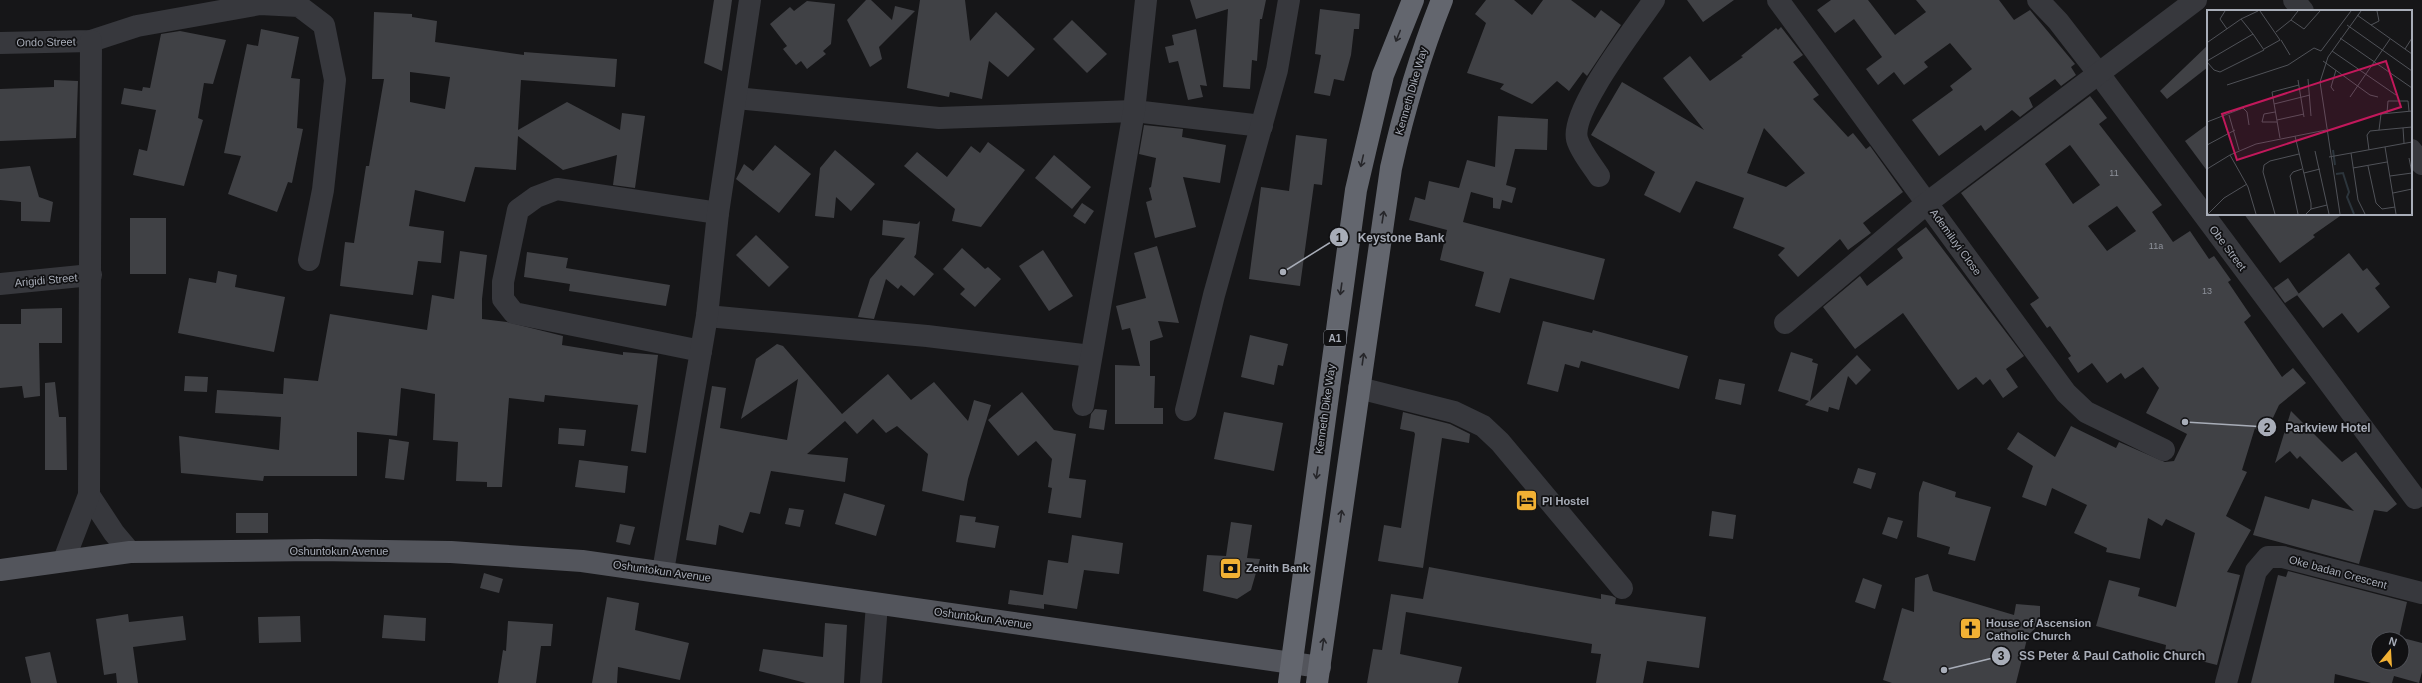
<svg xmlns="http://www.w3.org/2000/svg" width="2422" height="683" viewBox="0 0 2422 683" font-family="Helvetica,sans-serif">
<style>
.building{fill:#404145;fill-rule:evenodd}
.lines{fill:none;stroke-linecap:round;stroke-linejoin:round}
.minor{stroke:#37383d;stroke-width:22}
.major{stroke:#53555c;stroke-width:22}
.highway{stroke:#63666e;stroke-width:22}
.oneway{stroke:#26262a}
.labels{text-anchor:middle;stroke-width:3.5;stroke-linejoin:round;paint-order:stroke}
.number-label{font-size:9px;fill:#8e929b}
.shield{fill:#111113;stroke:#7b7e86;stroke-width:1}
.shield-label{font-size:10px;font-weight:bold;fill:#a8adb8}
.street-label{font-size:11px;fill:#a8adb8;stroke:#111113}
.poi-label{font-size:11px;font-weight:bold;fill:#a8adb8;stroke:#111113;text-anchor:start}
.inset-river{fill:none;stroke:#2c353c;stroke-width:2}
.inset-road{fill:none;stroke:#505258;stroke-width:1}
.view{fill:#c2185b;fill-opacity:0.15;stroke:#c2185b;stroke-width:2}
.inset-edge{fill:none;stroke:#a8adb8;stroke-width:2}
.leader{fill:none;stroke:#a8adb8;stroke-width:1.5}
.callout-dot{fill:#a8adb8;stroke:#111113;stroke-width:1.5}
.mark-label{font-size:12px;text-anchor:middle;font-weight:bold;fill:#111}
.callout-label{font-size:12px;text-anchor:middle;font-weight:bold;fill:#a8adb8;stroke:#111113;stroke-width:3.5;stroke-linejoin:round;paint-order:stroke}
</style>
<rect width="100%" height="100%" fill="#161618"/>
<g class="building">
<path d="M714 0H732L722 71 704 63Z"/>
<path d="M866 0H871L892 20 895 6 915 11 879 47 882 59 870 67 847 20Z"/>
<path d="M920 0H965L970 41 996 12 1035 49 1008 77 989 61 982 99 950 92 949 97 907 88Z"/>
<path d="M1190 0H1266L1262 19H1260L1257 61 1252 60 1250 89 1223 87 1228 9 1196 19Z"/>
<path d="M1486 0H1514L1532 15 1543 0H1571L1595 18 1601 10 1621 25 1587 76 1583 72 1569 91 1557 81 1532 104 1500 89 1504 84 1467 73 1486 23 1475 14Z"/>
<path d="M1687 0H1734L1703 22Z"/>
<path d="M1831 0H1868L1895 35 1926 12 1916 0H1999L2014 20 2030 10 2075 64 2071 67 2076 75 2061 86 2055 79 2029 98 2033 107 2020 117 2012 110 1985 131 1981 125 1939 156 1912 120 1953 90 1950 86 1972 69 1950 43 1924 62 1928 67 1904 85 1894 72 1878 85 1866 69 1882 57 1854 19 1835 33 1817 10Z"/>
<path d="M807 1 835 4 831 44 823 51 826 54 807 69 801 61 796 65 783 49 787 46 770 24 790 7 794 11Z"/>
<path d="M1320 9 1360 14 1359 29H1354L1351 55 1344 81 1334 79 1330 96 1314 93 1321 55 1315 54Z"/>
<path d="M374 12 412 14V17L437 21 435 42 524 55V52L617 59 615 87 521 80 518 130 567 102 620 130 622 113 645 116 635 188 613 185 617 155 563 170 518 136 516 170 475 167 465 202 415 190 409 226 444 231 441 263 418 261 413 295 340 286 345 242 354 243 366 166H369L384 79H372ZM410 72 450 77 445 109 410 102Z"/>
<path d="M1072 20 1107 54 1087 73 1053 39Z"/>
<path d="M1781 27 1803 55 1793 62 1819 95 1813 99 1848 137 1853 133 1866 149 1870 146 1903 192 1863 223 1871 233 1848 250 1840 239 1798 277 1778 255 1785 248 1733 228 1744 198 1696 181 1680 213 1644 195 1655 172 1591 135 1622 82 1704 130 1663 78 1690 56 1710 81 1743 57 1741 56 1776 28 1778 30ZM1764 128 1805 173 1786 187 1747 173Z"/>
<path d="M261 29 299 37 291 78 300 79 297 128 303 129 292 183 288 182 277 212 228 194 241 156 224 153 247 44 258 46Z"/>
<path d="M1196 29 1207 86 1200 85 1203 97 1188 100 1178 61 1169 63 1165 47 1174 45 1172 35Z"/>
<path d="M180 31 226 40 213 84 204 83 198 118 203 120 184 186 133 175 139 149 147 151 156 110 121 104 124 88 142 91 143 87 150 88 161 34Z"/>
<path d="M2208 45V67L2167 99 2160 91Z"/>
<path d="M54 80 78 81 76 138 0 141V89L54 87Z"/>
<path d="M2090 96 2107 118 2099 124 2162 205 2152 212 2173 242 2190 231 2209 259 2214 256 2231 280 2228 282 2251 316 2244 322 2282 377 2293 368 2306 383 2279 405 2264 437 2255 428 2242 470 2247 472 2226 516 2251 530 2227 572 2240 575 2217 665 2165 652 2166 645 2096 626 2109 580 2140 588 2138 596 2176 607 2195 533 2166 519 2162 526 2148 518 2140 559 2106 552 2107 548 2074 533 2087 505 2052 488 2046 506 2022 497 2033 466 2007 449 2018 432 2055 457 2071 426 2116 448 2119 442 2165 462 2174 461 2187 434 2146 413 2159 388 2143 367 2125 379 2121 373 2107 383 2092 363 2078 373 2068 358 2071 356 2050 326 2047 328 2030 304 2039 298 1961 193ZM2070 145 2100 185 2073 204 2045 164ZM2117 206 2136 231 2107 251 2088 226Z"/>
<path d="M1498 116 1548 119 1547 150 1515 149 1506 185 1516 188 1512 203 1502 200 1500 209 1493 208V198L1471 192 1463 222 1605 259 1594 300 1510 278 1500 313 1475 306 1484 272 1440 260 1447 230 1409 220 1415 197 1425 200 1429 181 1459 188 1467 160 1495 167Z"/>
<path d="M2208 124V172L2185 141Z"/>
<path d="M1144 125 1183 129 1182 137 1226 145 1220 183 1183 177 1196 227 1155 238 1146 202 1152 200 1149 188 1151 187 1156 158 1139 154Z"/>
<path d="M1296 135 1327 139 1322 185 1314 184 1300 286 1249 279 1261 187 1289 191Z"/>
<path d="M988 142 1025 170 981 227 952 221 955 209 904 166 917 152 947 177 971 146 980 153Z"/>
<path d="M775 145 811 174 779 213 736 179 744 164 753 171Z"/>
<path d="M835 150 875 184 851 211 836 197 834 218 815 216 820 168Z"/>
<path d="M1054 155 1091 187 1072 209 1035 178Z"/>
<path d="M30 166 39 197 53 202 50 222 21 221V202L0 200V169Z"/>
<path d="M1082 203 1094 211 1085 224 1073 216Z"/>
<path d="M2244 214H2343L2313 235 2315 237 2280 263Z"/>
<rect x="130" y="218" width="36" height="56"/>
<path d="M883 220 917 224 920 221 916 254 914 257 934 274 914 296 901 285 898 289 886 279 874 319 858 317 870 279 905 238 882 235Z"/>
<path d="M1926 227 2024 356 2006 369 2018 387 2003 398 1990 379 1983 385 1976 377 1958 390 1903 313 1855 349 1823 307 1860 276 1867 286 1903 258 1897 249Z"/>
<path d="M756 235 789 267 769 287 736 255Z"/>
<path d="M1157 246 1179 323 1158 321 1163 337 1150 341V376H1155L1154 408H1163V424H1115V365L1140 366 1130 328 1122 330 1116 306 1146 298 1134 253Z"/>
<path d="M962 248 985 269 988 267 1001 279 975 307 960 294 965 289 943 269Z"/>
<path d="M1043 250 1073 296 1049 311 1019 266Z"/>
<path d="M460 251 487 255 482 299V319L507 322 563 336 562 345 623 355V352L658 355 646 453 631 451 638 405 545 395 544 402 509 398 502 487H487V482L456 481 458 442 433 440 435 394 401 388 397 436 357 432V476H264L263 481 181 473 179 436 279 450 281 417 215 413 217 390 283 394 284 378 318 381 330 314 427 330 432 295 454 299Z"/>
<path d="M527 252 568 258 566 268 670 285 666 306 569 291 570 284 524 277Z"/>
<path d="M2349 253 2363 271 2367 268 2380 284 2375 288 2390 307 2358 333 2342 313 2323 328 2297 295Z"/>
<path d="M218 271 237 275 235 287 285 297 274 352 178 333 189 278 216 283Z"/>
<path d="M2288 278 2299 294 2285 303 2274 288Z"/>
<path d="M62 308V343H39L40 396 24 398 22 386 0 388V324H21V309Z"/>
<path d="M1543 321 1592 333 1593 330 1688 356 1679 389 1581 361 1579 368 1565 364 1558 392 1527 384Z"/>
<path d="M1250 335 1288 344 1283 366 1278 365 1274 385 1241 377Z"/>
<path d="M777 344 783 346 842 414 888 374 911 400 934 382 968 421 974 400 991 405 968 479 964 501 922 491 928 454 897 426 886 433 873 419 857 434 845 421 807 454 848 458 845 482 771 471 760 514 750 512 743 533 719 525 716 545 686 540 712 386 726 388 720 428 787 440 798 379 741 419 756 359Z"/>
<path d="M1791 352 1813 359 1812 362 1818 364 1810 401 1857 355 1871 370 1856 385 1848 376 1839 410 1829 407 1828 412 1805 405 1809 401 1778 391Z"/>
<path d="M185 376 208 377 207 392 184 391Z"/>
<path d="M1719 379 1745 384 1741 405 1715 399Z"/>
<path d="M55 382 59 417H66L67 470H45V383Z"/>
<path d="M1022 392 1054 430 1076 434 1069 478 1086 480 1081 518 1048 513 1052 488 1048 487 1052 459 1036 441 1018 456 988 420Z"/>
<path d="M1095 409 1107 410 1104 430 1089 428 1091 414Z"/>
<path d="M2291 411 2342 462 2356 452 2397 504 2387 512 2374 510 2359 564 2253 535 2265 496 2309 509 2312 499 2354 511 2300 456 2297 459 2290 451 2275 463Z"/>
<path d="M1224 412 1283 423 1274 471 1214 459Z"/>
<path d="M1403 412 1450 424 1470 434 1469 443 1442 438 1423 568 1378 561 1384 525 1401 528 1415 434 1414 432 1400 429Z"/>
<path d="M559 428 586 430 584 446 558 444Z"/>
<path d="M389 439 409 442 404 480 385 478Z"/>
<path d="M579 460 628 466 625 493 575 487Z"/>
<path d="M1858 468 1876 473 1871 489 1853 483Z"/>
<path d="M1923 481 1956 492 1955 497 1991 507 1975 561 1948 554 1950 547 1917 537 1919 493Z"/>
<path d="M844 493 885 505 876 536 835 524Z"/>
<path d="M789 508 804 510 800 527 785 524Z"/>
<path d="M1712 511 1736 515 1733 539 1709 536Z"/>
<rect x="236" y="513" width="32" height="20"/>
<path d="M960 515 976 517 975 522 999 526 995 548 956 542Z"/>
<path d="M1888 517 1903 521 1897 539 1882 534Z"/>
<path d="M1231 522 1252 525 1247 558 1260 559 1251 590 1237 599 1203 591 1207 555 1226 556Z"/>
<path d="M620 524 635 527 630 545 616 542Z"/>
<path d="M1072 535 1123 543 1119 574 1084 570 1077 609 1044 604V609L1008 604 1010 590 1043 595 1048 560 1068 563Z"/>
<path d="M1429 567 1601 599V594L1612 596 1616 598 1615 604 1706 617 1699 668 1647 661 1643 683H1596L1601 654 1591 653 1592 644 1406 612 1400 654 1462 667 1458 683H1367L1373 649 1382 650 1391 594 1423 599Z"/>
<path d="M2288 571 2407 602 2399 637 2422 643V672L2419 683 2394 676 2392 683H2371L2335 674 2334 683H2251L2278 575 2286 577ZM2378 639H2402V663H2378Z"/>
<path d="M484 573 503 579 499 593 480 588Z"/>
<path d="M1928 574 1933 591 2014 615 2016 604 2040 606V624L2028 635 2016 683H1892L1883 680 1902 608 1914 612 1915 578Z"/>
<path d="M1863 578 1882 585 1875 609 1855 602Z"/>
<path d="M607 597 639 603 635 630 689 643 680 680 618 667 617 683H592Z"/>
<path d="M128 614 129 622 183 616 186 640 133 647 138 683H117L116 673 104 675 96 619Z"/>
<path d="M384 615 426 618 425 641 382 638Z"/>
<path d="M300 616 301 642 259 643 258 617Z"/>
<path d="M508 621 553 624 551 646H541L536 683H498L503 650 506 651Z"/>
<path d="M825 623 847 625 844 683H806L759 671 763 649 823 657Z"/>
<path d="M50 652 57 683H31L25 657Z"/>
</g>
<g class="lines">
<g class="minor">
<path d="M1778 0 2066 393 2086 412 2164 450"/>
<path d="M2038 0 2058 21 2099 74 2415 498"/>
<path d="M2294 0 2303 11"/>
<path d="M0 43 91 41 137 26 260 4 299 6 324 25 335 80 323 190 309 260"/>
<path d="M736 98 939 118 1134 111 1262 126"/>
<path d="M2411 150 2422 164"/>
<path d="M1599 176C1592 165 1580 151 1577 139 1570 110 1636 27 1654 0"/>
<path d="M0 284 91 275"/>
<path d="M707 316 927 336 1091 356"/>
<path d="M1785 323 1927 203 2196 0"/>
<path d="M701 351 514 313 503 299V282L518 210 536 197 557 189 718 213"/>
<path d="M1359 388 1454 412 1483 426 1500 442 1622 588"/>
<path d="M1083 405 1134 111 1146 0"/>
<path d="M1186 410 1214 295 1277 70 1289 0"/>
<path d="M89 495 114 533 130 552"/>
<path d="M64 560 89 495 91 41"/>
<path d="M663 571 707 316 718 213 750 0"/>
<path d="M871 683 877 604"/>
<path d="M2226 683 2256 571 2268 557H2283L2422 593"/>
</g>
<path class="major" d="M0 570 130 552 316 550 451 552 582 561 1320 667"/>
<g class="highway">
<path d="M1289 683 1356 190 1383 75 1413 0"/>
<path d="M1317 683 1391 168C1404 110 1420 55 1442 0"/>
</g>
</g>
<defs><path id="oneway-shaft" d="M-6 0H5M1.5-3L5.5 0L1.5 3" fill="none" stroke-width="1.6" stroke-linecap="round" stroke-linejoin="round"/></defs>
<g class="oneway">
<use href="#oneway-shaft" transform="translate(1398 36) rotate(112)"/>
<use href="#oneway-shaft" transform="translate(1362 161) rotate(103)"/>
<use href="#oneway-shaft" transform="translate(1383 217) rotate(-81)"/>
<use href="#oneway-shaft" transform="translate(1341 289) rotate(98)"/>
<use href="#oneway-shaft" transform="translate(1363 359) rotate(-82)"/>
<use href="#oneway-shaft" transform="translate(1317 473) rotate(98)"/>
<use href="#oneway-shaft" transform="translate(1341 516) rotate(-82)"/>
<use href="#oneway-shaft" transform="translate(1323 644) rotate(-82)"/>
</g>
<defs>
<symbol id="hotel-square" viewBox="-11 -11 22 22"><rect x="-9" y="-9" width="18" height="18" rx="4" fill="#f2b134" stroke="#111113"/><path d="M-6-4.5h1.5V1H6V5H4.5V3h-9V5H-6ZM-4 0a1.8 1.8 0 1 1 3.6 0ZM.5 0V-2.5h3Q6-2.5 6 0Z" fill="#111"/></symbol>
<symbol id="bank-square" viewBox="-11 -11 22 22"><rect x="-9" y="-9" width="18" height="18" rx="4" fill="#f2b134" stroke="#111113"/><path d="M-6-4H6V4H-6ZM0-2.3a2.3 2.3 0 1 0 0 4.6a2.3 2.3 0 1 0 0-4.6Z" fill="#111"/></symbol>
<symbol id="church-square" viewBox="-11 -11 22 22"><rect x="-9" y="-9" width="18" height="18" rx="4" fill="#f2b134" stroke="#111113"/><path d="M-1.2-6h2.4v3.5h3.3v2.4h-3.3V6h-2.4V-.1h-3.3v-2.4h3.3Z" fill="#111"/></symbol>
</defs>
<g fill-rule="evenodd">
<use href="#hotel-square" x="1514" y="488" width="25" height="25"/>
<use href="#bank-square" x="1218" y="556" width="25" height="25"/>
<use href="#church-square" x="1958" y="616" width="25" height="25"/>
</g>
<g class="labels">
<g class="number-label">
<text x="2114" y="176">11</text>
<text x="2156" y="249">11a</text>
<text x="2207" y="294">13</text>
</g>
<rect class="shield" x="1324" y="330" width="22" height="16" rx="3"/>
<g class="shield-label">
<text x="1335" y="342">A1</text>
</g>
<g class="street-label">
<text transform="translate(46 42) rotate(-1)" y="4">Ondo Street</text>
<text transform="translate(1411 91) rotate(-74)" y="4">Kenneth Dike Way</text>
<text transform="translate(1956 242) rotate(54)" y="4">Ademiluyi Close</text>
<text transform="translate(2228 248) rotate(53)" y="4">Obe Street</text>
<text transform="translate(46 280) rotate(-5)" y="4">Arigidi Street</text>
<text transform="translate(1325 409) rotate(-82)" y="4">Kenneth Dike Way</text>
<text x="339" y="555">Oshuntokun Avenue</text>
<text transform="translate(662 571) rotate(8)" y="4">Oshuntokun Avenue</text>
<text transform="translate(2338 572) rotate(15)" y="4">Oke badan Crescent</text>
<text transform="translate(983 618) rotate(8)" y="4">Oshuntokun Avenue</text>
</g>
<g class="poi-label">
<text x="1542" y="505">PI Hostel</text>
<text x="1246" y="572">Zenith Bank</text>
<text x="1986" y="627">House of Ascension<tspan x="1986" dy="13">Catholic Church</tspan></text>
</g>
</g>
<g transform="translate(2207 10)">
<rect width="205" height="205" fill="#161618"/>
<path class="inset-river" d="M126 140 128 155M129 164 136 163 142 182 140 187 147 204"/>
<path class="inset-road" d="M18 1 13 9 20 19M53 1 73 30 57 39M150 5 205 44M34 9 51 1M84 10 97 19 113 1M140 15 205 61M164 15 172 11 170 1M69 22 84 10 91 1M133 28 205 78M74 30 83 45M198 39 205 28M125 41 189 85M0 51 46 24 34 9 1 32M116 51 163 85 171 87M0 52 7 60 13 62 57 40 46 24M101 69 104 106M91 70 97 107M20 75 81 55 107 38 114 41 144 1M127 81 124 77 129 60M143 87 183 29M67 94 103 85M68 102 57 104 55 112H70M180 103 181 91H201L202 101M22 105 32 140M70 110 97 104M0 112 36 98 40 102 42 115M196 118 197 133M172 120 174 104 205 101M88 126 104 193V199L99 204M73 128 65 82 92 75M0 135 28 120M178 137 189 204M162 140 160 125 163 121 205 117M108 141 122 204M144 143 151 190 158 204M23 145 41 177 49 204M122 147 205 132M202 148 205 163M161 156 169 193 175 199 188 197M146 158 180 152M0 159 23 145 49 134 119 120M97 163 113 159M183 166 205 163M186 183 205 179M104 199 120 195M1 204 17 188 40 174M68 204 56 162 57 155 63 151 92 144M91 204 83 166 86 162 95 159M133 204 113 72 121 47 154 1"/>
<path class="view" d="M179 51 194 97 30 150 15 104Z"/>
<rect width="205" height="205" class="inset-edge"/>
</g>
<path class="leader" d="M1283 272L1339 237M2185 422L2267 427M1944 670L2001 656"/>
<g class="callout-dot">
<circle cx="1283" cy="272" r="4"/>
<circle cx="2185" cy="422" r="4"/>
<circle cx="1944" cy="670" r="4"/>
<circle cx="1339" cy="237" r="10"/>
<circle cx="2267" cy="427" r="10"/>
<circle cx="2001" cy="656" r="10"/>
</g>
<g class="mark-label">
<text x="1339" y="242">1</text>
<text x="2267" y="432">2</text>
<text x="2001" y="660">3</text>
</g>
<g class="callout-label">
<text x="1401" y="242">Keystone Bank</text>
<text x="2328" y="432">Parkview Hotel</text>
<text x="2112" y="660">SS Peter &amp; Paul Catholic Church</text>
</g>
<g transform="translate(2390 651) rotate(18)"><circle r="19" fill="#111113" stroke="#4d4f55"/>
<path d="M0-3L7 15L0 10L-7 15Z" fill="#f2b134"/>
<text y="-6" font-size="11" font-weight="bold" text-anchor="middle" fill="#a8adb8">N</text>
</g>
</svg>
